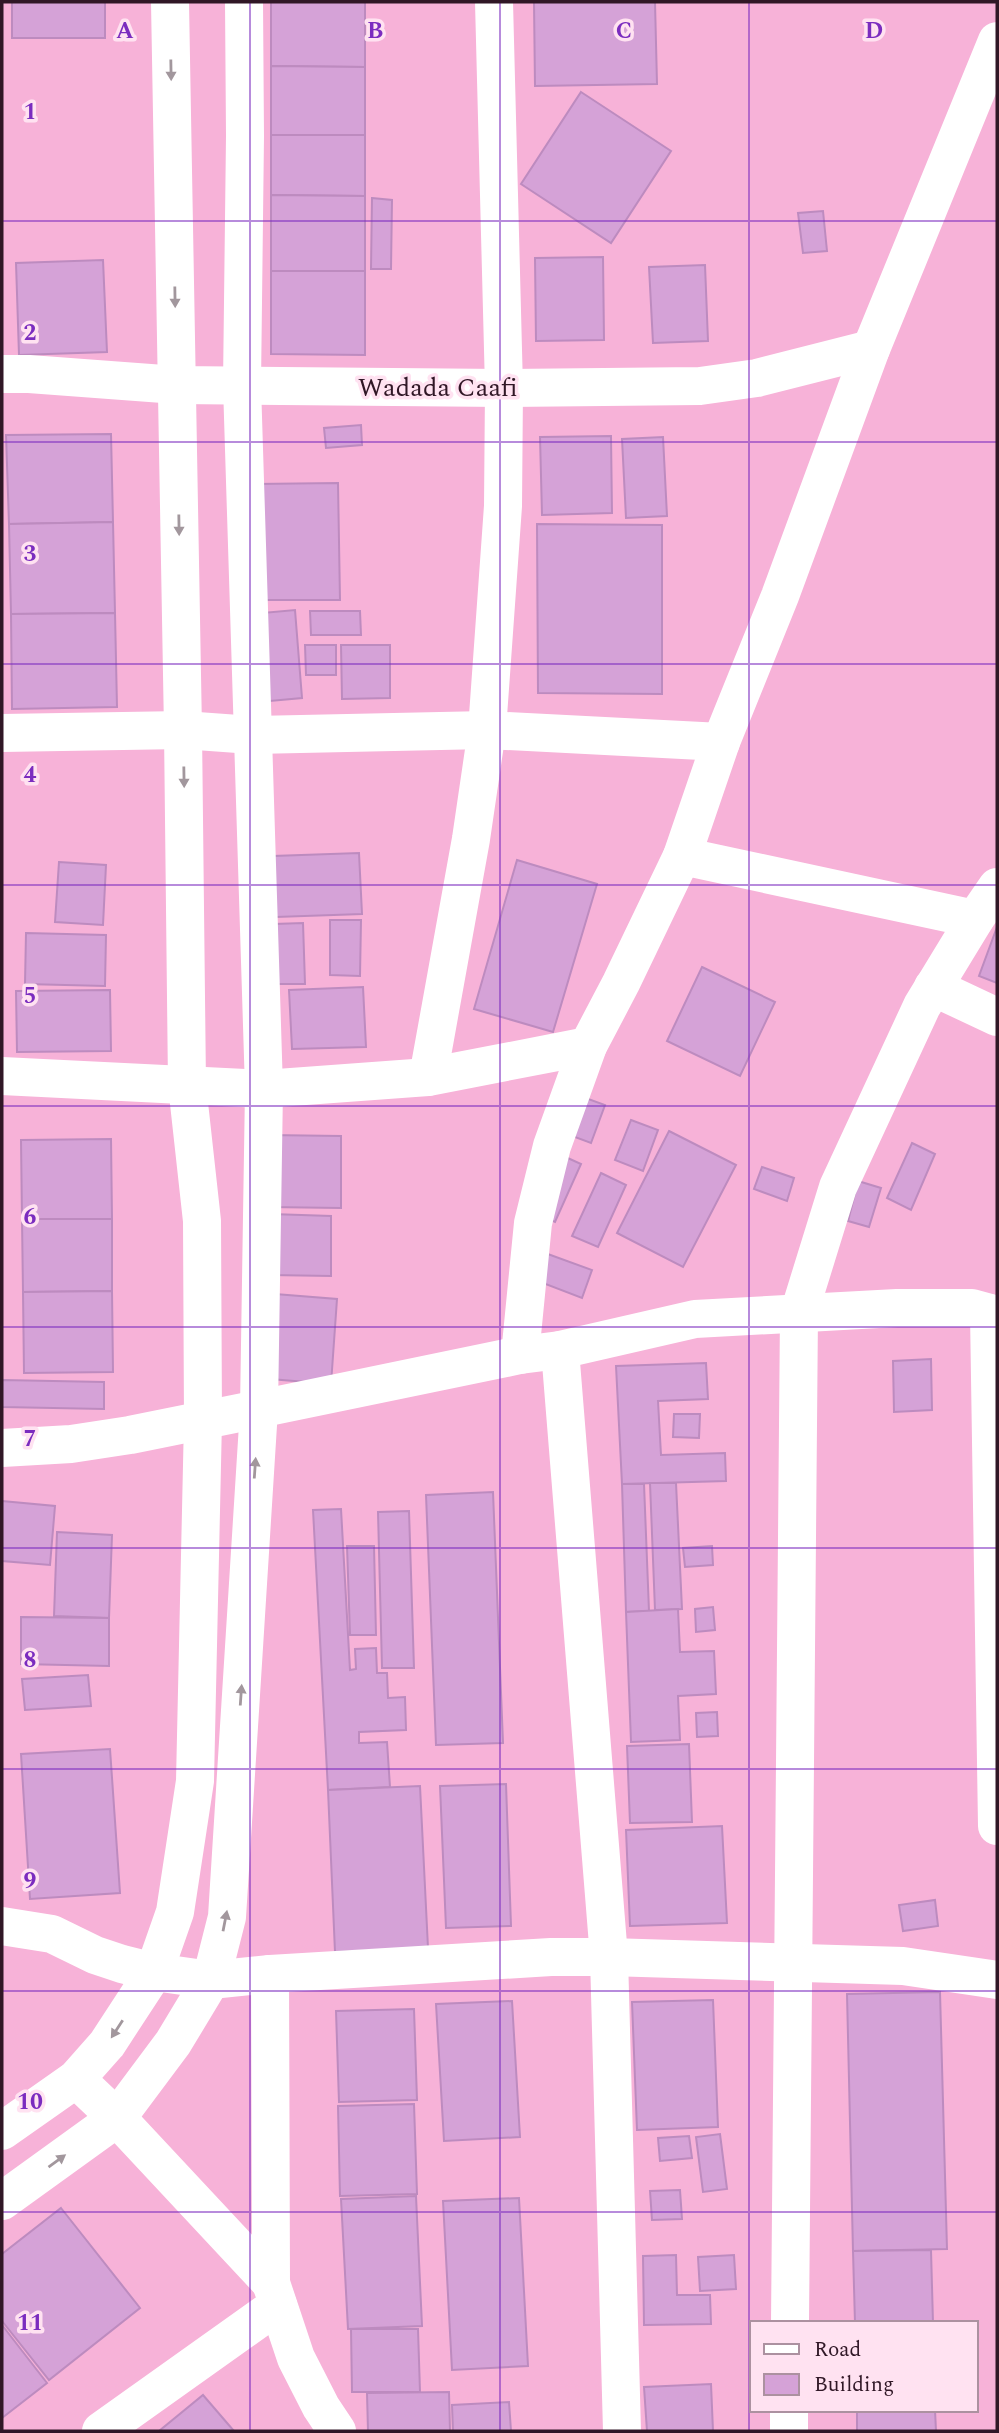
<svg xmlns="http://www.w3.org/2000/svg" width="999" height="2433" viewBox="0 0 999 2433" font-family="Spectral,serif">
<style>
.building{fill:#d5a2d7;stroke:#bd8bbf;stroke-width:2}
.lines{fill:none;stroke-linecap:round;stroke-linejoin:round}
.minor{stroke:#fff;stroke-width:38}
.tertiary{stroke:#fff;stroke-width:38}
.oneway{fill:#a2979d}
.grid{fill:none;stroke:#7b2cbf;stroke-width:2;stroke-opacity:0.55}
.labels{text-anchor:middle;stroke-width:7;stroke-linejoin:round;paint-order:stroke}
.street-label{font-size:26px;fill:#301726;stroke:#ffe2f1}
.grid-label{font-size:23px;text-anchor:middle;font-weight:bold;fill:#7b2cbf;stroke:#ffe2f1;stroke-width:7;stroke-linejoin:round;paint-order:stroke}
</style>
<rect width="100%" height="100%" fill="#f7b2d8"/>
<g class="building">
<rect x="12" y="2" width="93" height="36"/>
<path d="M271 2H365V67L271 66Z"/>
<path d="M534 2H655L657 84 535 86Z"/>
<path d="M271 66 365 67V135H271Z"/>
<path d="M581 92 671 151 611 243 521 184Z"/>
<path d="M271 135H365V196L271 195Z"/>
<path d="M271 195 365 196V271H271Z"/>
<path d="M372 198 392 200 391 269H371Z"/>
<path d="M823 211 827 251 803 253 798 213Z"/>
<path d="M603 257 604 340 536 341 535 258Z"/>
<path d="M103 260 107 352 19 355 16 263Z"/>
<path d="M705 265 708 341 653 343 649 267Z"/>
<path d="M271 271H365V355L271 354Z"/>
<path d="M361 425 362 445 326 448 324 428Z"/>
<path d="M111 434 113 522 9 524 6 435Z"/>
<path d="M611 436 612 513 542 515 540 437Z"/>
<path d="M663 437 667 516 626 518 622 439Z"/>
<path d="M338 483 340 600H252L250 484Z"/>
<path d="M113 522 115 613 11 614 9 524Z"/>
<path d="M537 524 662 525V694L538 693Z"/>
<path d="M295 610 302 698 259 702 251 614Z"/>
<path d="M310 611H360L361 635H311Z"/>
<path d="M115 613 117 707 12 709 11 614Z"/>
<path d="M305 645H336V675H306Z"/>
<path d="M341 645H390V698L342 699Z"/>
<path d="M359 853 362 914 276 917 273 856Z"/>
<path d="M517 860 597 884 553 1032 474 1009Z"/>
<path d="M59 862 106 865 103 925 55 922Z"/>
<path d="M330 920H361L360 976 330 975Z"/>
<path d="M303 923 305 984H276L274 924Z"/>
<path d="M997 927V983L979 976Z"/>
<path d="M26 933 106 935 105 986 25 984Z"/>
<path d="M702 967 775 1002 740 1076 667 1041Z"/>
<path d="M363 987 366 1047 292 1049 289 990Z"/>
<path d="M110 990 111 1051 17 1052 16 991Z"/>
<path d="M569 1092 605 1105 591 1143 556 1130Z"/>
<path d="M631 1120 658 1130 643 1171 615 1160Z"/>
<path d="M669 1131 736 1165 683 1267 617 1233Z"/>
<path d="M268 1135 341 1136V1208L268 1207Z"/>
<path d="M111 1139 112 1219H22L21 1140Z"/>
<path d="M912 1143 935 1154 911 1210 887 1198Z"/>
<path d="M548 1149 581 1164 555 1222 522 1207Z"/>
<path d="M762 1167 794 1178 787 1201 754 1189Z"/>
<path d="M601 1173 626 1185 598 1247 572 1236Z"/>
<path d="M858 1181 881 1188 869 1227 848 1221Z"/>
<path d="M271 1214 331 1216V1276L270 1275Z"/>
<path d="M22 1219H112V1291L23 1292Z"/>
<path d="M545 1253 592 1270 582 1298 535 1280Z"/>
<path d="M112 1291 113 1372 24 1373 23 1292Z"/>
<path d="M275 1294 337 1299 331 1384 270 1379Z"/>
<path d="M931 1359 932 1410 894 1412 893 1361Z"/>
<path d="M706 1363 708 1399 658 1401 661 1455 725 1453 726 1481 622 1484 616 1366Z"/>
<path d="M2 1380 104 1382V1409L2 1407Z"/>
<path d="M674 1414H700L699 1438 673 1437Z"/>
<path d="M650 1483H676L682 1609 655 1610Z"/>
<path d="M622 1484H644L649 1611 626 1612Z"/>
<path d="M493 1492 503 1743 436 1745 426 1495Z"/>
<path d="M2 1501 55 1506 50 1565 2 1561Z"/>
<path d="M341 1509 350 1670 356 1669 355 1649 376 1648 377 1673H387L388 1698 405 1697 406 1730 359 1732V1743L387 1742 390 1787 328 1790 313 1510Z"/>
<path d="M409 1511 414 1668H382L378 1512Z"/>
<path d="M57 1532 112 1535 109 1618 54 1616Z"/>
<path d="M347 1546H374L376 1635H350Z"/>
<path d="M712 1546 713 1565 685 1567 683 1548Z"/>
<path d="M713 1607 715 1630 696 1632 695 1609Z"/>
<path d="M678 1609 680 1652 714 1651 716 1694 678 1696 680 1740 631 1742 626 1612Z"/>
<path d="M21 1617 109 1618V1666L21 1664Z"/>
<path d="M88 1675 91 1706 25 1710 22 1679Z"/>
<path d="M717 1712 718 1736 697 1737 696 1713Z"/>
<path d="M689 1744 692 1822 630 1823 627 1746Z"/>
<path d="M110 1749 120 1893 30 1899 21 1754Z"/>
<path d="M506 1784 511 1926 446 1928 440 1786Z"/>
<path d="M420 1786 428 1948 335 1952 328 1790Z"/>
<path d="M722 1826 727 1923 630 1926 626 1830Z"/>
<path d="M935 1900 938 1926 903 1931 899 1905Z"/>
<path d="M940 1992 947 2249 853 2251 847 1994Z"/>
<path d="M713 2000 718 2127 637 2130 632 2002Z"/>
<path d="M512 2001 520 2137 444 2141 436 2004Z"/>
<path d="M414 2009 417 2100 339 2102 336 2011Z"/>
<path d="M414 2104 417 2194 340 2196 338 2106Z"/>
<path d="M720 2134 727 2189 703 2192 696 2137Z"/>
<path d="M689 2136 692 2158 660 2161 658 2138Z"/>
<path d="M680 2190 682 2219 652 2220 650 2191Z"/>
<path d="M416 2196 422 2326 348 2329 341 2199Z"/>
<path d="M519 2198 528 2366 452 2370 443 2201Z"/>
<path d="M61 2208 140 2308 49 2380 2 2321V2254Z"/>
<path d="M931 2250 933 2323H855L853 2251Z"/>
<path d="M676 2255 677 2295H710L711 2324 644 2325 643 2256Z"/>
<path d="M734 2255 736 2289 700 2291 698 2257Z"/>
<path d="M2 2325 47 2383 2 2418Z"/>
<path d="M351 2329H418L420 2392H352Z"/>
<path d="M711 2384 713 2431H647L644 2387Z"/>
<path d="M449 2392 450 2431H368L367 2393Z"/>
<path d="M203 2395 234 2431H159Z"/>
<path d="M509 2402 511 2431H453L452 2405Z"/>
<path d="M857 2410H935L936 2431H857Z"/>
</g>
<g class="lines">
<g class="minor">
<path d="M494 2 504 388 503 506 487 730 471 839 428 1077 588 1046"/>
<path d="M2 374H29L177 385 504 388 700 386 757 378 871 349"/>
<path d="M2 733 183 730 252 735 487 730 721 742"/>
<path d="M682 856 975 919"/>
<path d="M933 987 997 1017"/>
<path d="M2 1076 264 1089 428 1077"/>
<path d="M989 1313 997 1826"/>
<path d="M560 1350 609 1957 622 2431"/>
<path d="M520 1355 533 1223 552 1146 588 1046 621 983 682 856 721 742 780 596 871 349 997 41"/>
<path d="M259 1409 520 1355 560 1350 695 1319 897 1308H972L997 1315"/>
<path d="M2 1926 52 1934 95 1955 122 1964 154 1972 211 1980"/>
<path d="M270 1974 551 1957H609L903 1966 997 1980"/>
<path d="M76 2079 117 2118 271 2283"/>
<path d="M790 2323 799 1313 838 1187 922 1006 975 919 997 887"/>
<path d="M101 2431 278 2305"/>
<path d="M789 2431V2410"/>
</g>
<g class="tertiary">
<path d="M2 1448 71 1444 130 1435 259 1409"/>
<path d="M211 1980 270 1974 271 2283 296 2358 321 2407 337 2431"/>
<path d="M2 2131 76 2079 107 2044 154 1972 175 1912 195 1781 203 1420 202 1221 187 1085 183 730 170 2"/>
<path d="M2 2201 117 2118 173 2043 211 1980 227 1917 259 1409 264 1089 242 385 245 136 244 2"/>
</g>
</g>
<defs><path id="oneway-solid" d="M-6-.8H1V-3.2L6.5 0L1 3.2V.8H-6Z" transform="scale(1.75)"/></defs>
<g class="oneway">
<use href="#oneway-solid" transform="translate(171 70) rotate(89)"/>
<use href="#oneway-solid" transform="translate(175 297) rotate(89)"/>
<use href="#oneway-solid" transform="translate(179 525) rotate(89)"/>
<use href="#oneway-solid" transform="translate(184 777) rotate(89)"/>
<use href="#oneway-solid" transform="translate(255 1468) rotate(-86)"/>
<use href="#oneway-solid" transform="translate(241 1695) rotate(-86)"/>
<use href="#oneway-solid" transform="translate(225 1921) rotate(-79)"/>
<use href="#oneway-solid" transform="translate(117 2029) rotate(123)"/>
<use href="#oneway-solid" transform="translate(57 2161) rotate(-36)"/>
</g>
<path class="grid" d="M250 2V2431M500 2V2431M749 2V2431M2 221H997M2 442H997M2 664H997M2 885H997M2 1106H997M2 1327H997M2 1548H997M2 1769H997M2 1991H997M2 2212H997"/>
<g class="labels">
<g class="street-label">
<text x="438" y="396">Wadada Caafi</text>
</g>
</g>
<g class="grid-label">
<text x="125" y="38">A</text>
<text x="375" y="38">B</text>
<text x="624" y="38">C</text>
<text x="874" y="38">D</text>
<text x="30" y="119">1</text>
<text x="30" y="340">2</text>
<text x="30" y="561">3</text>
<text x="30" y="782">4</text>
<text x="30" y="1003">5</text>
<text x="30" y="1224">6</text>
<text x="30" y="1446">7</text>
<text x="30" y="1667">8</text>
<text x="30" y="1888">9</text>
<text x="30" y="2109">10</text>
<text x="30" y="2330">11</text>
</g>
<rect width="999" height="2433" fill="none" stroke="#301726" stroke-width="7"/>
<rect x="750" y="2321" width="228" height="91" fill="#ffe2f1" stroke="#ac91a0" stroke-width="2"/>
<rect x="764" y="2344" width="35" height="10" fill="#ffffff" stroke="#ac91a0" stroke-width="2"/>
<text x="814" y="2356" font-size="21" fill="#301726">Road</text>
<rect x="764" y="2374" width="35" height="21" fill="#d5a2d7" stroke="#ac91a0" stroke-width="2"/>
<text x="814" y="2391" font-size="21" fill="#301726">Building</text>
</svg>
